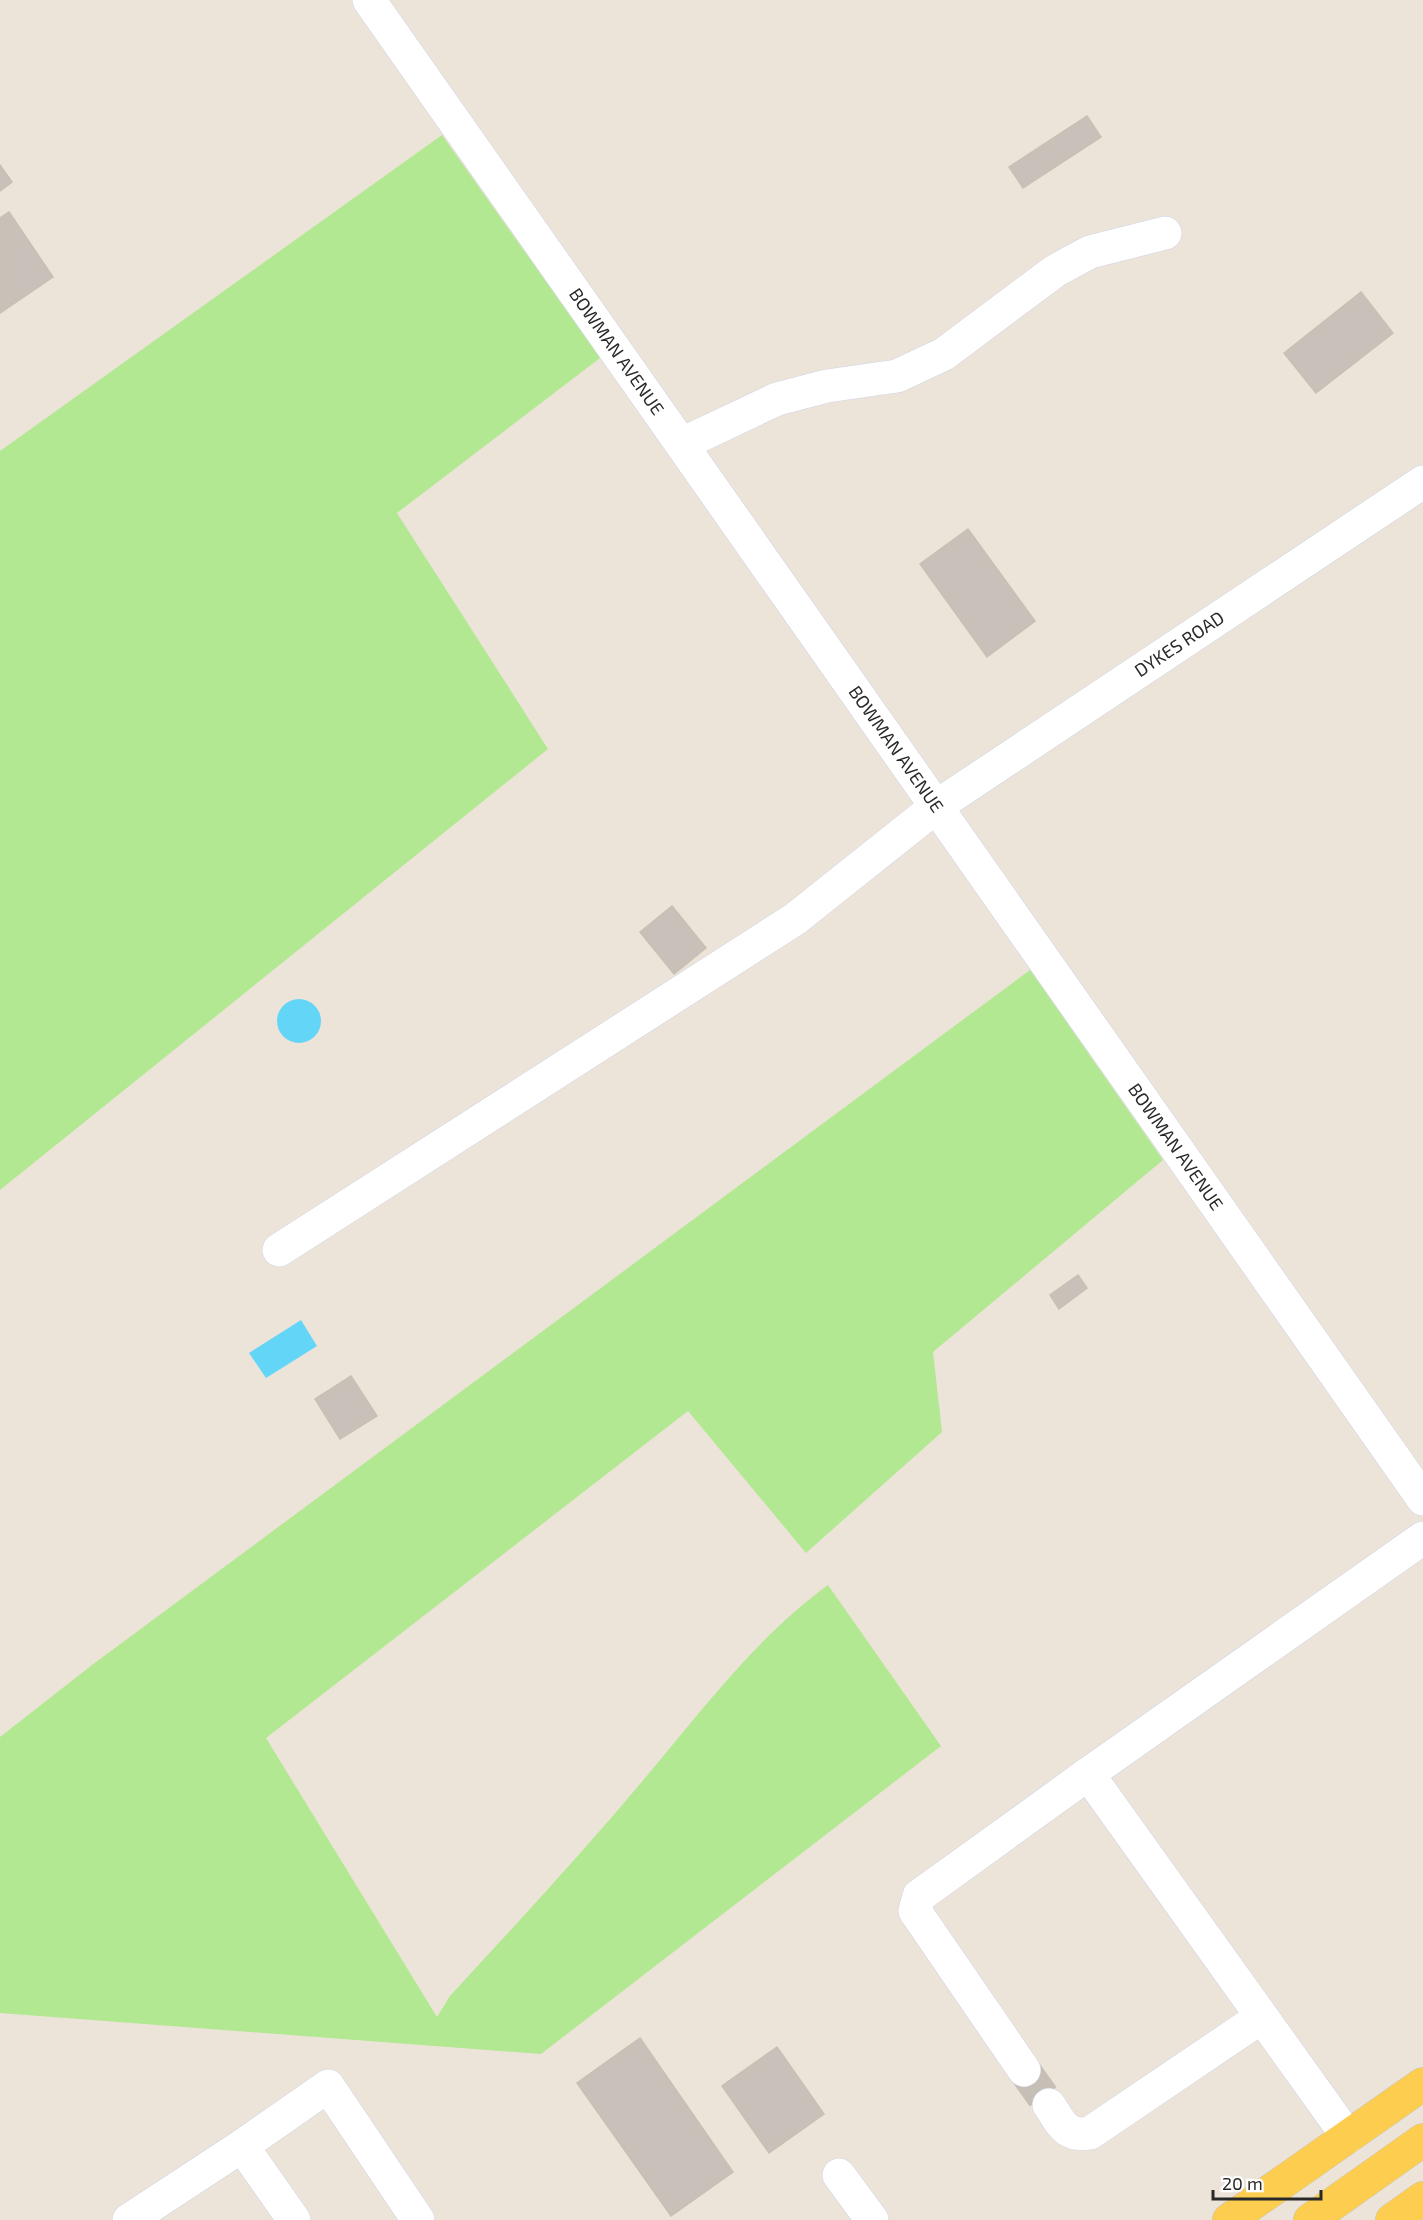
<svg xmlns="http://www.w3.org/2000/svg" width="1423" height="2220" viewBox="0 0 1423 2220" font-family="'Exo 2',sans-serif">
<style>
.green{fill:#b2e891}
.water{fill:#63d6f8}
.building{fill:#c8c1b9;stroke:#c8c0b3;stroke-width:1.5}
.lines{fill:none;stroke-linecap:round;stroke-linejoin:round}
.minor-tunnel{stroke:#c6bfb6;stroke-width:33;stroke-dasharray:33 16;stroke-linecap:butt}
.minor-casing{stroke:#cfd3e4;stroke-width:34}
.major-casing{stroke:#c7c7c7;stroke-width:34}
.minor{stroke:#fff;stroke-width:33}
.major{stroke:#fccd4f;stroke-width:33}
.labels{text-anchor:middle;stroke-width:6;stroke-linejoin:round;paint-order:stroke}
.street-label{font-size:18px;fill:#292929;stroke:#fff}
</style>
<rect width="100%" height="100%" fill="#ede4d9"/>
<g class="green">
<path d="M442 135 600 358 397 513 548 749 0 1190V451Z"/>
<path d="M1030 970 1163 1160 933 1352 942 1432 806 1553 688 1411 266 1738 437 2017 450 1996C518 1922 586 1849 650 1772 706 1705 758 1636 828 1585L941 1746 541 2054 0 2013V1737L92 1665Z"/>
</g>
<g class="water">
<circle cx="299" cy="1021" r="22"/>
<path d="M301 1320 317 1346 266 1378 249 1353Z"/>
</g>
<g class="building">
<path d="M1087 116 1101 137 1023 188 1009 167Z"/>
<path d="M0 165 12 182 0 191Z"/>
<path d="M9 212 53 277 0 313V218Z"/>
<path d="M1361 292 1393 333 1316 393 1284 353Z"/>
<path d="M968 529 1035 621 987 657 920 564Z"/>
<path d="M672 906 706 948 674 974 640 932Z"/>
<path d="M1078 1275 1087 1288 1059 1309 1050 1295Z"/>
<path d="M351 1376 377 1416 340 1439 315 1399Z"/>
<path d="M640 2038 733 2172 671 2216 577 2083Z"/>
<path d="M777 2047 824 2114 769 2153 722 2086Z"/>
</g>
<g class="lines">
<path class="minor-tunnel" d="M1024 2070 1049 2105"/>
<defs>
<g id="minor">
<path id="s1" d="M369 0 1423 1499"/>
<path d="M682 444 777 399 827 386 897 376 944 354 1055 271 1090 252 1165 233"/>
<path id="s2" d="M279 1250 795 919 937 806 1423 482"/>
<path d="M1024 2070 915 1911 919 1896 1088 1774"/>
<path d="M1049 2105C1062 2124 1065 2137 1090 2133L1260 2018"/>
<path d="M1348 2137 1088 1774 1423 1538"/>
<path d="M839 2175 872 2220"/>
<path d="M129 2220 242 2146"/>
<path d="M294 2220 242 2146 328 2086 418 2220"/>
</g>
<g id="major">
<path d="M1229 2220 1423 2084"/>
<path d="M1310 2220 1423 2140"/>
<path d="M1392 2220 1423 2198"/>
</g>
</defs>
<use href="#minor" class="minor-casing"/>
<use href="#major" class="major-casing"/>
<use href="#minor" class="minor"/>
<use href="#major" class="major"/>
</g>
<g class="labels">
<g class="street-label">
<text dy="6" stroke="none"><textPath href="#s1" startOffset="430">BOWMAN AVENUE</textPath></text>
<text dy="6" stroke="none"><textPath href="#s2" startOffset="1086">DYKES ROAD</textPath></text>
<text dy="6" stroke="none"><textPath href="#s1" startOffset="916">BOWMAN AVENUE</textPath></text>
<text dy="6" stroke="none"><textPath href="#s1" startOffset="1402">BOWMAN AVENUE</textPath></text>
</g>
</g>
<path d="M1213 2190v9h108v-9" fill="none" stroke="#292929" stroke-width="3"/>
<text x="1222" y="2190" font-size="18" fill="#292929" stroke="#ffffff" stroke-width="4.5" paint-order="stroke">20 m</text>
</svg>
